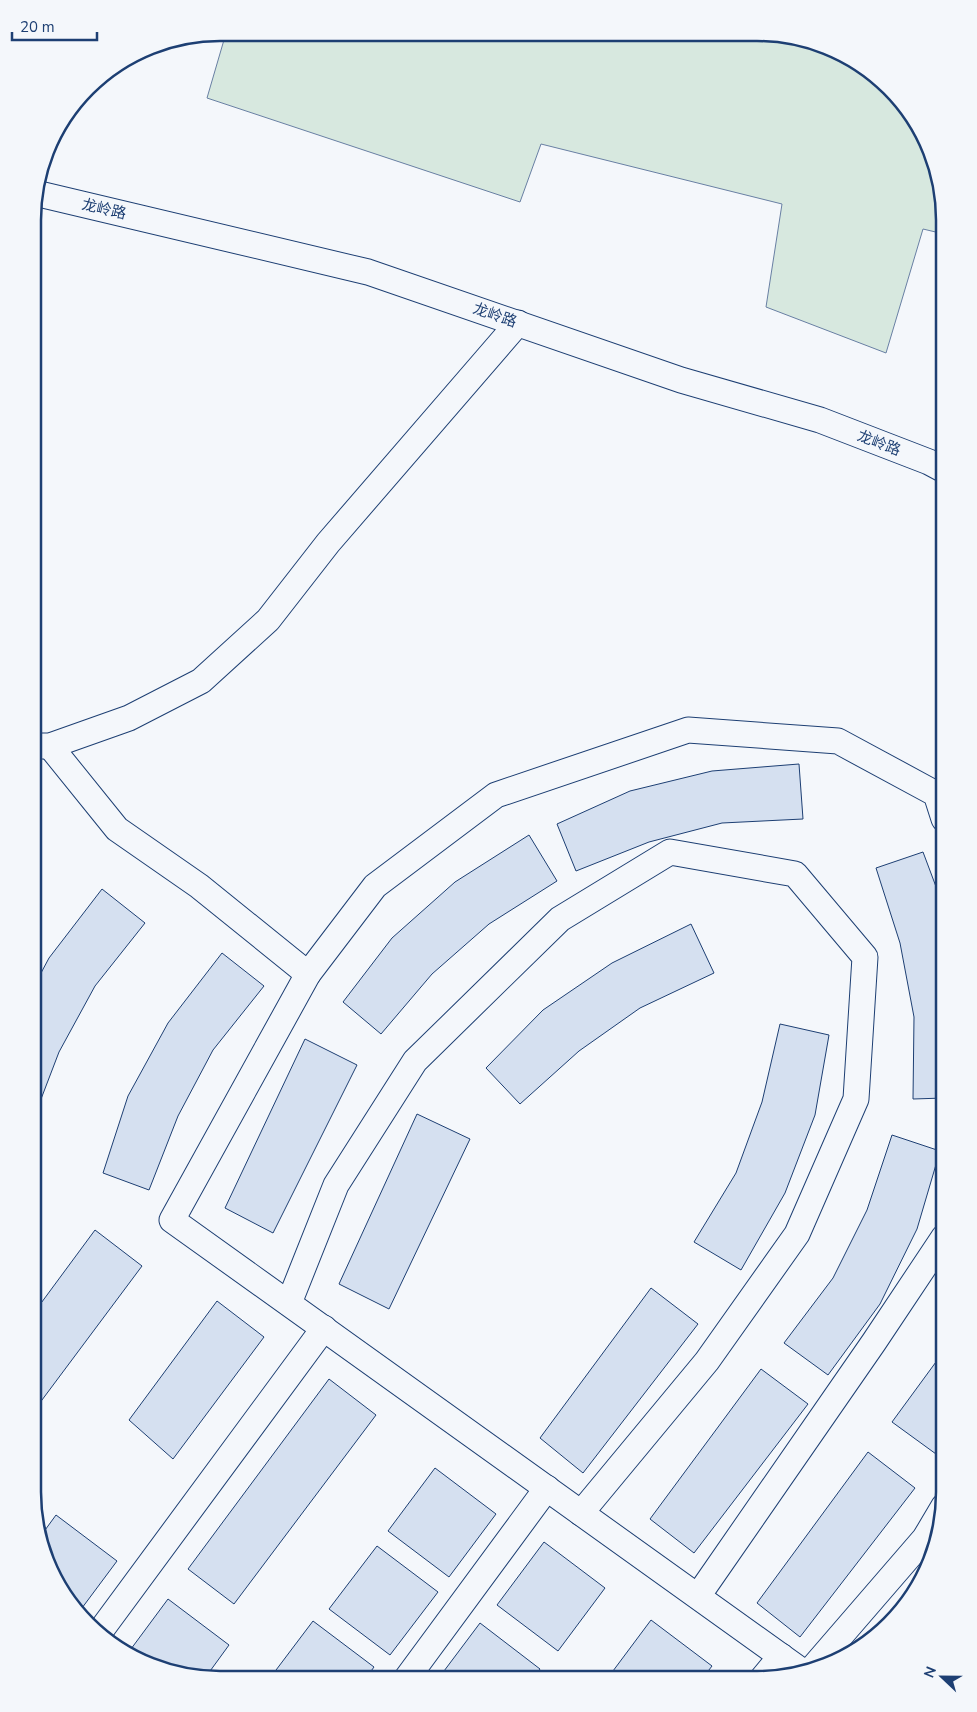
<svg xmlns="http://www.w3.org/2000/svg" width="977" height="1712" viewBox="0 0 977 1712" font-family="'Nunito Sans','Noto Sans SC',sans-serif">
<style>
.green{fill:#d7e8df;stroke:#687fa3}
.building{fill:#d5e0f0;stroke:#1d3f73}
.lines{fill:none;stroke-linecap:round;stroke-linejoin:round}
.street-casing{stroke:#1d3f73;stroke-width:27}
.street{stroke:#f4f7fb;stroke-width:25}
.labels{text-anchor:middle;stroke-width:4;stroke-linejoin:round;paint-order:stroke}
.street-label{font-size:15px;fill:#1d3f73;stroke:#f4f7fb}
.rim{fill:none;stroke:#1d3f73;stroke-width:2.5}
</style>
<rect width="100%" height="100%" fill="#f4f7fb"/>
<path class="green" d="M226 33 793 36 840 52 880 79 913 116 934 160 944 220V234L923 229 886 353 766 307 782 204 541 144 520 202 207 98Z"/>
<g class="building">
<path d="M799 764 803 819 722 823 649 842 576 871 557 824 630 791 712 771Z"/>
<path d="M529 835 557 881 489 924 432 974 381 1034 343 1002 392 938 455 882Z"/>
<path d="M923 852 944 908V1098L913 1099 914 1017 900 943 876 868Z"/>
<path d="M102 889 145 923 95 986 59 1052 33 1120V988L49 958Z"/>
<path d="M691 924 714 973 640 1008 579 1051 520 1104 486 1068 543 1010 612 963Z"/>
<path d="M222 953 264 986 213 1050 178 1116 149 1190 103 1173 128 1096 168 1023Z"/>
<path d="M780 1024 829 1035 815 1115 785 1193 741 1270 694 1242 736 1173 762 1102Z"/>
<path d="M305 1039 357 1065 273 1233 225 1208Z"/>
<path d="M417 1114 470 1139 389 1309 339 1284Z"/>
<path d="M892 1135 940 1151 917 1229 880 1304 828 1375 784 1343 833 1278 867 1210Z"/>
<path d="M95 1230 142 1266 33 1412V1314Z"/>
<path d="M651 1288 698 1324 583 1473 540 1438Z"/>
<path d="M217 1301 264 1337 173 1459 129 1420Z"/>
<path d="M944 1351V1443L936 1454 892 1422Z"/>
<path d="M761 1369 808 1404 694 1553 650 1519Z"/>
<path d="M329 1379 376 1415 234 1604 188 1569Z"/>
<path d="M868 1452 915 1488 800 1637 757 1603Z"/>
<path d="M435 1468 496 1514 449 1577 388 1531Z"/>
<path d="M56 1515 117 1561 79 1612 64 1596 43 1552 40 1537Z"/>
<path d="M544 1542 605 1588 558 1651 497 1605Z"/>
<path d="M377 1546 438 1592 390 1655 329 1609Z"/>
<path d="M168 1599 229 1645 205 1678H195L148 1665 128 1653Z"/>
<path d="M651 1620 712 1666 702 1679H607Z"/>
<path d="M313 1621 374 1667 366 1678H270Z"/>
<path d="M480 1623 540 1669 533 1679H438Z"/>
</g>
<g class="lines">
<defs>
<g id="street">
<path d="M35 193 368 272 681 380 820 420 929 462 944 470"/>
<path d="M36 746H50L129 718 201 681 268 620 328 543 518 323"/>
<path d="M50 746 117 829 199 886 308 974 172 1220 803 1672"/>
<path d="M308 974 375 886 496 795 688 730 838 741 936 794 944 819"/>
<path d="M289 1303 336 1185 415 1061 560 919 670 852 795 874 865 957 856 1099 797 1234 707 1361 581 1513"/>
<path d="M698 1596 874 1342 944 1237"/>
<path d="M99 1633 324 1328"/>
<path d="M811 1670 925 1538 944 1506"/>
<path d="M407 1678 547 1488"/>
<path d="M762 1679 781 1656"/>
</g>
</defs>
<use href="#street" class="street-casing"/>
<use href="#street" class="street"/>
</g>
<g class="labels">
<g class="street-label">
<text transform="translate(104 209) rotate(13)" y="5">龙岭路</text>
<text transform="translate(495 315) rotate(19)" y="5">龙岭路</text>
<text transform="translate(879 443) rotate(21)" y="5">龙岭路</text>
</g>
</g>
<path d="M0 0H977V1712H0ZM220 41H757A179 179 0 0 1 936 220V1492A179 179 0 0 1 757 1671H220A179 179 0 0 1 41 1492V220A179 179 0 0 1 220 41Z" fill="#f4f7fb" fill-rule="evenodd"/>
<path class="rim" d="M220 41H757A179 179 0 0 1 936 220V1492A179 179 0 0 1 757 1671H220A179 179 0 0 1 41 1492V220A179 179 0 0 1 220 41Z"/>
<g transform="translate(942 1677) rotate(292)" stroke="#f4f7fb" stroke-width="4" paint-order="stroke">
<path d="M0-4L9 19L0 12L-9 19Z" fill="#1d3f73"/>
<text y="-8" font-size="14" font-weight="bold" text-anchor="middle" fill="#1d3f73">N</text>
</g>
<path d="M12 32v8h85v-8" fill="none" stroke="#1d3f73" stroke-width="2.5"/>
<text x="20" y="32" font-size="15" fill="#1d3f73" stroke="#f4f7fb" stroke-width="4" paint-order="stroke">20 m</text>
</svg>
